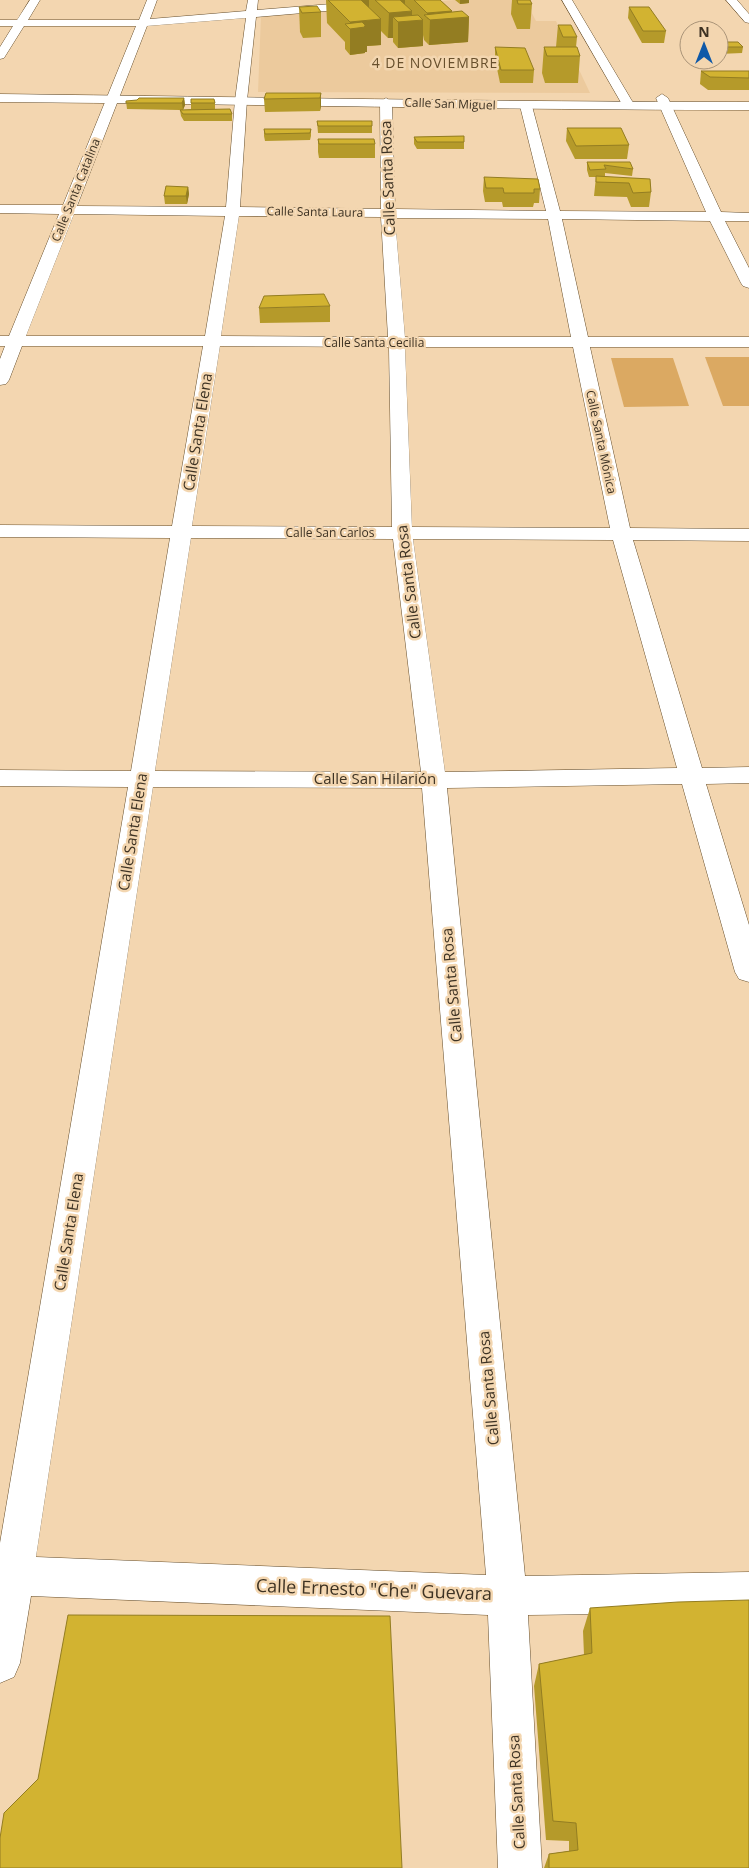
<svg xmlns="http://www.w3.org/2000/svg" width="749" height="1868" viewBox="0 0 749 1868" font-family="'Open Sans',sans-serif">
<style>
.built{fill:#ecca9d}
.green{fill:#dba962}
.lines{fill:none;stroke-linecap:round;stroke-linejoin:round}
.minor-casing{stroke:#674f2c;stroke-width:1}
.tertiary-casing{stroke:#674f2c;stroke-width:1}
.minor{fill:#fff;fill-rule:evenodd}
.tertiary{fill:#fff;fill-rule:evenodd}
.wall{fill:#b59a2a}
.shaded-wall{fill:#937d22}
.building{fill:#d2b331;stroke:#937d22}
.labels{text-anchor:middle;stroke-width:5;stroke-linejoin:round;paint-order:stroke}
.far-street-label{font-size:12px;fill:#3d3223;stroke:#f3d6b0}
.far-neighbourhood-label{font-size:14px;letter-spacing:1px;fill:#68502d;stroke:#f3d6b0}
.street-label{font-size:15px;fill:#3d3223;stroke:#f3d6b0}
.near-street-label{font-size:18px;fill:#3d3223;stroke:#f3d6b0}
</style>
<rect width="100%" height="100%" fill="#f3d6b0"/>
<path class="built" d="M454 0H525L536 21H556L590 93 258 92 261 16Z"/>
<g class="green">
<path d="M705 357H749V406H723Z"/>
<path d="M611 358H673L689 406 624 407Z"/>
</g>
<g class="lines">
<defs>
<g id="minor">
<path d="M30 0H40L28 20H139L147 0H157L150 19 246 11 248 0H258L257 10 381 0H424L419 3 256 17 247 100 240 207 381 209 380 102 386 98 392 102 395 209 546 211 520 106 526 102 532 106 560 211 706 212 656 98 662 94 668 98 721 212 749 213V221H725L749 268V288L743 286 741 283 710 221 562 219 588 337H749V347H590L630 528 749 529V541L633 540 702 768 749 767V783L706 784 749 925V982L739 979 735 972 682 784 447 788 525 1576 749 1572V1612L528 1615 542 1868H498L488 1615 31 1596 20 1663 14 1677 0 1683V1543L128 787 0 786V770L131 771 170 538 0 537V525L172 526 203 346H22L9 380 6 384 0 385V359L5 346H0V336H9L59 214 0 213V205H63L136 26H24L4 58 0 59V47L13 26H0V20H17ZM246 18 235 100 226 207 77 206 147 26ZM74 214 225 216 205 336H26ZM239 216 381 217 388 337 221 336ZM395 218 548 219 571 337H405ZM220 346 389 347 392 527 192 526ZM405 347H573L610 528 412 527ZM191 538 393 539 421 772 155 771ZM413 539 613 540 677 768 445 772ZM153 787 422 788 486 1575 36 1557Z"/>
<path d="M562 0H572L635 106 633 109H625L623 106Z"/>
<path d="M726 0H737L749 14V23L745 22Z"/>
</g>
<path id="tertiary" d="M0 94C250 97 499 102 749 102V110C499 110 250 104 0 102Z"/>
</defs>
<use href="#minor" class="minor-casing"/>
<use href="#tertiary" class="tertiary-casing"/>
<use href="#minor" class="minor"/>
<use href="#tertiary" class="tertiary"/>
</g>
<g class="wall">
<path d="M326 0H440L452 11V12L469 17 468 42 429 45 424 40 423 35V46L398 48 393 42V38H388L381 31V45L367 46V52H365V53L350 55 345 49V42L327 23Z"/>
<path d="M455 0H469V3L460 4Z"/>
<path d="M512 0H530L532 4 530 29H517L511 14Z"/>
<path d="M299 7 321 12V37L303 38 300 32Z"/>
<path d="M629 7 666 31 664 43H642L628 18Z"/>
<path d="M558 25 577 37 576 47 580 56 578 83H545L542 73 544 47H556Z"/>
<path d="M719 42 743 47 742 53 719 54Z"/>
<path d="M495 47 534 70 533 83H500L495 59Z"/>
<path d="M701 71H749V90H708L700 84Z"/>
<path d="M321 93V106L320 111 265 112 264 99Z"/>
<path d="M184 98 185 105 183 110 191 109V103H215V109L232 114V121H184L181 116 180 110 127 109 126 101Z"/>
<path d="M317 121H372V133H318Z"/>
<path d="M567 128 629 145 627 159H575L566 141Z"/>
<path d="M264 129H311V136L310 140 265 141 264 136Z"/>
<path d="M464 136V149H417L414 144V137Z"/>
<path d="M318 139 375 144V158H319L318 152Z"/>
<path d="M587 162 633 169 632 176 605 173V177L650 179 651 192 649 207H631L627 197 594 196 596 177H589L587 170Z"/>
<path d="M484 177 540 189 539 203H534L533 207H503L502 202H485L483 191Z"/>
<path d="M188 187 189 194 187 204H165L164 196Z"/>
<path d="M330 306V322L260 323 259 308Z"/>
<path d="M590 1608 749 1868H544L549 1854 569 1851V1841L546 1840 534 1686 539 1664 584 1655 583 1631Z"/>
</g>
<g class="shaded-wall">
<path d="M349 0H369V14Z"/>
<path d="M375 0H405V12L412 11V21L423 20V46L398 48V22L393 17V38H388L389 13Z"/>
<path d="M460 0H469V3L460 4Z"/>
<path d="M452 11V18L469 17 468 42 429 45 430 20 427 18V13Z"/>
<path d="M381 19V45L367 46V52H365V53L350 55V22Z"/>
<path d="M321 93V106L320 111V98Z"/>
<path d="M184 98 185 105 183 110 182 103Z"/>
<path d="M188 187 189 194 187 204 186 196Z"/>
</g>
<g class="building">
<path d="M328 0H361L381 19 350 22Z"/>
<path d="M375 0H400L412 11 389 13Z"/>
<path d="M414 0H440L452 11 427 13Z"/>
<path d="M517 0H530L532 4H518Z"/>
<path d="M317 6 321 12 302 13 299 7Z"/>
<path d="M629 7H649L666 31H643Z"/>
<path d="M462 11 469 17 430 20 424 15Z"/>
<path d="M418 15 423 20 398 22 393 17Z"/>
<path d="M362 22 366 26H364L365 27 350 29 345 24Z"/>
<path d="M558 25H571L577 37H563Z"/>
<path d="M719 42H738L743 47H719Z"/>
<path d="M495 47 525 48 534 70H501Z"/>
<path d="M544 47H577L580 56H547Z"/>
<path d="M701 71H749V78L710 77Z"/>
<path d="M266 93H321L320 98 264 99Z"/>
<path d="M139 98H184L182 103H126V101L137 100Z"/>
<path d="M191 99H214L215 103H191Z"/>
<path d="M230 109 232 114H183L180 110Z"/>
<path d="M317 121H372V126H318Z"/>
<path d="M567 128H621L629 145 576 146Z"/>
<path d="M264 129H311L310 133 265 134Z"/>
<path d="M464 136V142H417L414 137Z"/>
<path d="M318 139H374L375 144H319Z"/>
<path d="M587 162H630L633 169 604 165 606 169 590 170Z"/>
<path d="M596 176 650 179 651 192 633 193 629 183 596 182Z"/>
<path d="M484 177 538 179 540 189H534V193H504L503 188H486Z"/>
<path d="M166 186 188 187 186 196H164Z"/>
<path d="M324 294 330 306 259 308 264 296Z"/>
<path d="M749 1600V1868H549V1854L578 1850 576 1823 553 1821 539 1664 592 1653 590 1608 678 1602Z"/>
<path d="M68 1615 390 1616 402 1868H0V1838L4 1813 38 1779Z"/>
</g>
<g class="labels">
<g class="far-street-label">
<text transform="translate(450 104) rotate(2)" y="4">Calle San Miguel</text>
<text transform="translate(76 190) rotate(-68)" y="4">Calle Santa Catalina</text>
<text transform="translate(315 212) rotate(1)" y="4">Calle Santa Laura</text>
<text x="374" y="347">Calle Santa Cecilia</text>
<text transform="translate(601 442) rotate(78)" y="4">Calle Santa Mónica</text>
<text x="330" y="537">Calle San Carlos</text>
</g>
<g class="far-neighbourhood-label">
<text x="435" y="68">4 DE NOVIEMBRE</text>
</g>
<g class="street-label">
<text transform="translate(388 178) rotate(-92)" y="5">Calle Santa Rosa</text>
<text transform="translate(198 432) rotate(-81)" y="5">Calle Santa Elena</text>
<text transform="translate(409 582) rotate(-97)" y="5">Calle Santa Rosa</text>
<text x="375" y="784">Calle San Hilarión</text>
<text transform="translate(133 832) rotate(-81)" y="5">Calle Santa Elena</text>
<text transform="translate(452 985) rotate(-95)" y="5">Calle Santa Rosa</text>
<text transform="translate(69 1232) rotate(-81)" y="5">Calle Santa Elena</text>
<text transform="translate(489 1388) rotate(-95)" y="5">Calle Santa Rosa</text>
<text transform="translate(517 1792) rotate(-93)" y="5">Calle Santa Rosa</text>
</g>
<g class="near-street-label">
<text transform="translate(374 1590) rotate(2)" y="6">Calle Ernesto "Che" Guevara</text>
</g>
</g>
<g transform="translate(704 45)"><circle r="24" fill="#f3d6b0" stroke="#aa9478"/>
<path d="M0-4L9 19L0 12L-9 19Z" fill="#0f59a8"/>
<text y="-8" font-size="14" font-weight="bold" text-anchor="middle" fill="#3d3223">N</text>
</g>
</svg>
